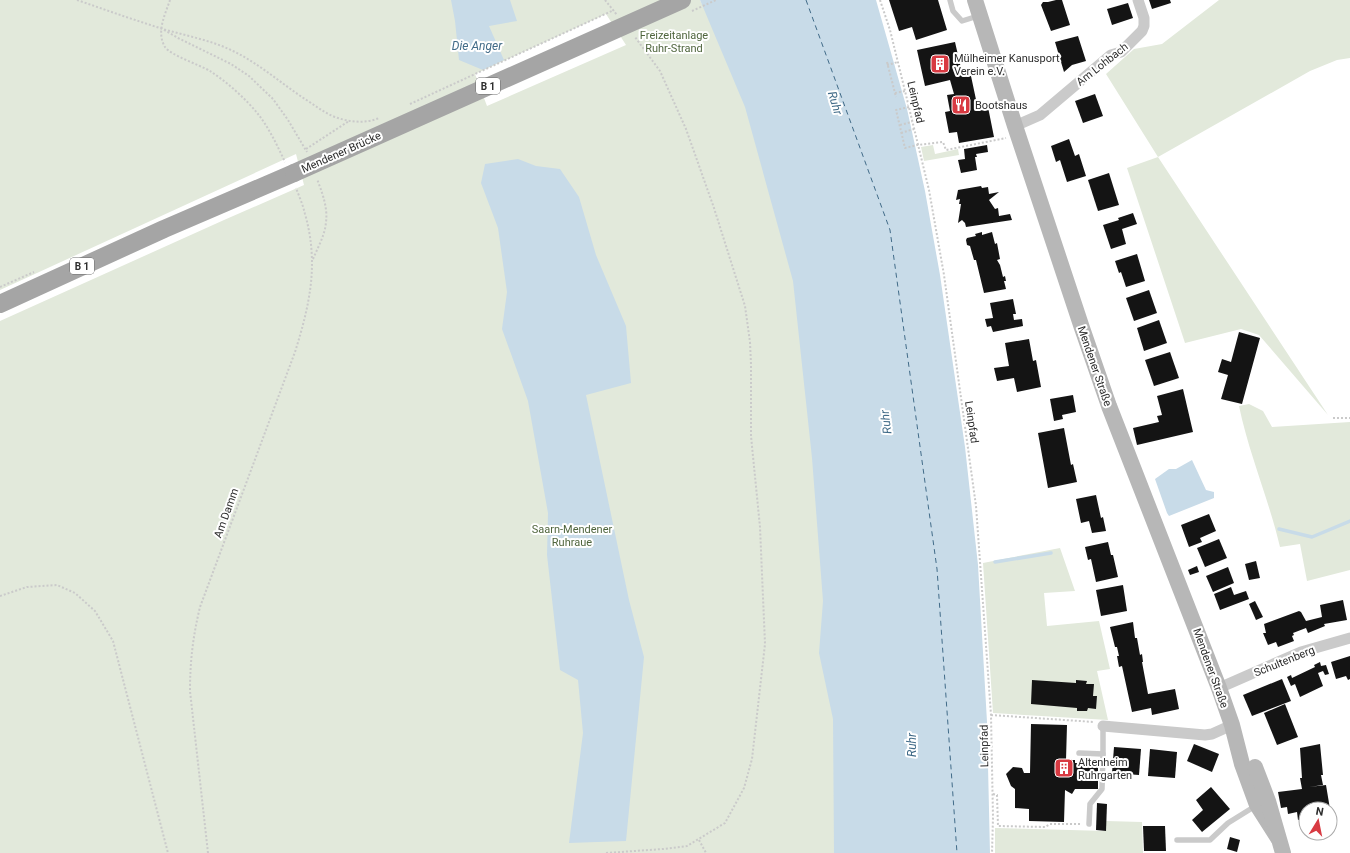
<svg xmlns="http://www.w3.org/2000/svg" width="1350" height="853" viewBox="0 0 1350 853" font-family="Roboto,sans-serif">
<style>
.green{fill:#e2e9db;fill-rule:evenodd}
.water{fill:#c8dbe8}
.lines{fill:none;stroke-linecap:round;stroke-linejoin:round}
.stream{stroke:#c8dbe8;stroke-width:3.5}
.ferry{stroke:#416b88;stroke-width:1;stroke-dasharray:5 4;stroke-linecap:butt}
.building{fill:#141414}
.path{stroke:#cacaca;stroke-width:2;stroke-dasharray:2 2;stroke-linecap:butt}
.service{stroke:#cacaca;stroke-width:5.5}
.minor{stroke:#cacaca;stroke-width:11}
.secondary{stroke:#b7b7b7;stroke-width:16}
.primary{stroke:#a5a5a5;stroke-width:18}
.path-bridge{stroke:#cacaca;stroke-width:2;stroke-dasharray:2 2;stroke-linecap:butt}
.primary-bridge{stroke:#a5a5a5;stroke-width:18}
.labels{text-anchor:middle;stroke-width:4;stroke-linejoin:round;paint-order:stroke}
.shield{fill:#fff;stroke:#6c6c6c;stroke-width:1}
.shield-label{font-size:10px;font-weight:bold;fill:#2d2d2d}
.park-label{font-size:11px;fill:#4f653d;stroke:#fff}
.poi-label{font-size:11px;fill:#2d2d2d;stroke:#fff;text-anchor:start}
.street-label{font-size:11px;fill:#2d2d2d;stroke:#fff}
.water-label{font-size:12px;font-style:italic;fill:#416b88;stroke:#fff}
</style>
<rect width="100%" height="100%" fill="#fff"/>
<g class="green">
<path d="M0 0H700L705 10 805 0 901 853H0V321L224 220 304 185 296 154 0 290ZM606 14 626 45 487 106 475 74Z"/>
<path d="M1219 0H1350V58L1337 60 1310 71 1158 157 1328 415 1259 335 1241 329 1185 343 1127 168 1158 157 1106 74 1134 49 1162 44Z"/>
<path d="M933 145 935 154 958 149 959 155 924 161 921 147Z"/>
<path d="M1249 404 1263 411 1272 427 1350 422V570L1307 581 1300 544 1280 547C1269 500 1249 454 1239 406Z"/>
<path d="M1060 548 1075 591 1044 593 1047 626 1099 621 1110 669 1097 671 1108 720 993 713 983 563Z"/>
<path d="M1106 821 1142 822 1143 853H995V828L1106 831Z"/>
</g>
<g class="water">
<path d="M451 0H510L517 21 489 26 504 60 483 70 459 60 455 21Z"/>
<path d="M700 0H876L907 109 925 191 940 275 965 447 978 565 987 722 990 853H834L833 719 819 653 823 601 812 458 793 281 745 107Z"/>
<path d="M518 159 536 166 560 169 579 197 596 255 626 326 631 383 586 395 629 600 644 657 626 841 569 843 583 733 578 680 560 670 547 555 548 513 528 401 502 329 507 292 498 228 481 183 485 164Z"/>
<path d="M1192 460 1206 490 1214 492V498L1169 516 1167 513 1155 479 1169 469H1176Z"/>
</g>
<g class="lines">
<g class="stream">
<path d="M1279 529 1312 537 1350 521"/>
<path d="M995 562 1051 553"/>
</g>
<path class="ferry" d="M806 0 890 230 937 569 957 853"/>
</g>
<g class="building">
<path d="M889 0H938L947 30 916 40 912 27 899 31Z"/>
<path d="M1056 0H1062L1070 25 1051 31 1041 5 1043 2H1048Z"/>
<path d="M1149 0H1170L1171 3 1152 9Z"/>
<path d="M1128 3 1133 18 1112 25 1107 9Z"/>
<path d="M1078 36 1086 61 1072 65 1064 72 1055 42Z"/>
<path d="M955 42 963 77 971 76 978 109 988 107 994 137 959 143 957 132 949 133 945 112 950 111 947 95 954 94 950 80 925 86 917 50Z"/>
<path d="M1095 94 1103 116 1083 123 1075 101Z"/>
<path d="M1069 139 1075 156 1079 154 1086 176 1067 182 1060 160 1056 162 1051 146Z"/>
<path d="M987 145 988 152 976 154 977 157H975L977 170 961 173 958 160 965 159 964 149Z"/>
<path d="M1109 173 1119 205 1098 211 1088 180Z"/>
<path d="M981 186 982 188 988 187 989 194 999 192 989 200 995 209 998 208 999 216 1010 214 1012 220 966 227 965 223 962 220 958 223 961 204H959L960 199 956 200 958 190Z"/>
<path d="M1133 213 1137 224 1122 229 1126 244 1111 249 1103 225 1119 220 1118 218Z"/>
<path d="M982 232V235L992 232 995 244 997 243 1000 259 997 260 1000 265 1003 277 1005 276 1006 281H1004L1006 289 984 293 976 260H974L970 246 967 245 966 240 967 238 976 236 975 234Z"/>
<path d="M1137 254 1145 281 1126 287 1121 272 1119 273 1115 261Z"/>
<path d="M1149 290 1157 313 1134 321 1126 298Z"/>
<path d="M1013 299 1016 314H1013L1014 320 1022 319 1023 326 993 332 991 326 987 327 985 319 993 318 990 303Z"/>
<path d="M1159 320 1167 343 1144 351 1137 328Z"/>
<path d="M1239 332 1260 338 1242 404 1221 399 1228 375 1218 372 1222 359 1231 362Z"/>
<path d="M1029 339 1033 361 1036 360 1041 387 1017 392 1014 378 997 381 994 368 1009 366 1005 343Z"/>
<path d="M1170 352 1179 378 1154 386 1145 360Z"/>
<path d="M1183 389 1193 432 1137 445 1133 428 1159 422 1157 416 1162 415 1157 396Z"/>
<path d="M1073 395 1076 412 1062 415 1063 419 1054 421 1050 399Z"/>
<path d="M1064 428 1071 465 1073 464 1077 482 1048 488 1038 433Z"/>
<path d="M1096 495 1101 518 1103 517 1106 531 1092 533 1089 521 1081 523 1076 499Z"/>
<path d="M1209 514 1216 531 1200 538 1202 542 1189 547 1181 525Z"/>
<path d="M1219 539 1227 558 1205 567 1197 548Z"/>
<path d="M1108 542 1111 555H1113L1118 577 1096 582 1091 559 1088 560 1085 547Z"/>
<path d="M1256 561 1260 578 1249 580 1245 564Z"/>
<path d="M1197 566 1199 572 1190 575 1188 570Z"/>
<path d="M1228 567 1234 583 1213 592 1206 576Z"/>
<path d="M1123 585 1127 611 1101 616 1096 590Z"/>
<path d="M1231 587 1234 595 1246 591 1249 599 1220 610 1214 594Z"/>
<path d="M1343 600 1347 620 1324 624 1325 626 1308 633 1306 628 1293 633 1294 635 1292 636 1294 641 1278 647 1276 642 1268 645 1263 633H1266L1264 624 1299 611 1301 612 1306 621 1322 617 1320 605Z"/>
<path d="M1255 601 1263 617 1256 620 1249 604Z"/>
<path d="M1133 622 1135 638H1137L1140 655 1142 654 1143 662H1142L1148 694 1175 689 1179 709 1152 715 1151 708 1132 712 1122 666 1119 667 1117 656H1119L1117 647H1115L1110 627Z"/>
<path d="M1350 656V679L1348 680 1346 676 1336 679 1331 662Z"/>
<path d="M1320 662 1321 666 1326 665 1329 674 1325 675 1323 671 1318 673 1323 686 1300 697 1295 684 1291 686 1287 677 1291 675 1292 678 1315 667 1314 665Z"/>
<path d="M1282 679 1291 701 1252 716 1243 695Z"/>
<path d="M1032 680 1076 683V680L1087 681 1086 684H1094L1093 696H1097L1096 709 1088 708 1087 711H1077V708L1031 704Z"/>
<path d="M1285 704 1298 737 1277 745 1264 713Z"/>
<path d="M1031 724 1067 725 1066 760H1075V763H1098V789H1075L1072 794 1065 790 1064 822 1029 821V809L1015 808V789L1011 786 1006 774 1013 767 1022 768 1024 773H1030Z"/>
<path d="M1194 744 1219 754 1212 772 1187 761Z"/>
<path d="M1320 744 1323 775H1321L1323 785 1309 787 1326 785 1330 809H1306V818L1298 820 1297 812 1288 814 1287 807 1281 808 1278 792 1302 789 1300 778H1302L1300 748Z"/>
<path d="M1114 747 1141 749 1139 775 1112 773Z"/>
<path d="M1150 749 1177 752 1175 778 1148 776Z"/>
<path d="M1211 787 1230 809 1202 832 1192 820 1203 810 1196 800Z"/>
<path d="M1097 803 1107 804 1106 831 1096 830Z"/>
<path d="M1143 826H1165L1166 851H1144Z"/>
<path d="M1230 837 1240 840 1237 852 1227 849Z"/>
</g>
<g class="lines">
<g class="path">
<path d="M77 0C106 10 134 20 163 29 186 36 211 40 233 51 260 64 283 85 308 101 317 107 325 113 335 117 349 122 365 124 379 118"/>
<path d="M170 0C165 15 156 32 165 47 170 55 200 65 210 71 227 82 246 99 258 114 269 128 277 145 285 162"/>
<path d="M605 0 617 15"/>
<path d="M880 0 890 30 905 91 929 190 944 275 976 506 991 715 993 817 992 853"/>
<path d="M164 30 178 38 231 64 249 76 273 99 288 120 307 152"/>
<path d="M887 62 896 97"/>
<path d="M887 65 898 62"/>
<path d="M895 93 905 91"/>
<path d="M410 104 614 10"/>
<path d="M909 107 896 110 905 148 917 145 943 142 946 150 1006 138"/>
<path d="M900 125 912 122"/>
<path d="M901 133 914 129"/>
<path d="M306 149 349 121"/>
<path d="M313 259C318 247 325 235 326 222 328 208 322 192 317 179"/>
<path d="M0 287 34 272"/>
<path d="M1333 418H1350"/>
<path d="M0 596 27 587 57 585 75 593 95 611 113 641 168 853"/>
<path d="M991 715 1094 722"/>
<path d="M993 794 997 795 998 826 1045 827 1050 824H1082"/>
<path d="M699 840 706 853"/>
<path d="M208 853 190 691C190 661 193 636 200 607L295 352C310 304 319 263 305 214 303 205 299 196 296 188"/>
<path d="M606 853 663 849 687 846 725 823 744 788 752 759 765 644 760 527 751 436V364L750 342 745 306 714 208 686 129 660 71 635 37"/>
</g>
<g class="service">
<path d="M950 0 953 11 962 21 978 16"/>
<path d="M1079 753 1103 754V726"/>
<path d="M1089 824 1090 804 1102 789 1103 754"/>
<path d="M1177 840H1210L1228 823 1257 805"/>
</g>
<g class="minor">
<path d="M1015 126 1040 115 1111 55 1121 52 1142 31 1144 26V18L1138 0"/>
<path d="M1219 688 1301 652 1350 638"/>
<path d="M1103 726 1205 735 1212 734 1232 725"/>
</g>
<g class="secondary">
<path d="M975 0 1015 126 1082 328 1109 406 1219 688 1232 725 1242 764 1257 805 1278 838"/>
<path d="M1255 767 1268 801 1283 853"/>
</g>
<path class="primary" d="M0 304 164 229 294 173"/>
<path class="path-bridge" d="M692 11 716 0"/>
<path class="primary-bridge" d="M294 173 682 0"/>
</g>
<defs>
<symbol id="building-square" viewBox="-11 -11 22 22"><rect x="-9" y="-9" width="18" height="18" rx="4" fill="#d83a42" stroke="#fff"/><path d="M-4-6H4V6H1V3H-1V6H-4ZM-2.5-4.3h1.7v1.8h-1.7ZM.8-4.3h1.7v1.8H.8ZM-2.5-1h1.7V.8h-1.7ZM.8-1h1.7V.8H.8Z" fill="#fff"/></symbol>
<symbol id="restaurant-square" viewBox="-11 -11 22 22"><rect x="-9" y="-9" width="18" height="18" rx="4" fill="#d83a42" stroke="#fff"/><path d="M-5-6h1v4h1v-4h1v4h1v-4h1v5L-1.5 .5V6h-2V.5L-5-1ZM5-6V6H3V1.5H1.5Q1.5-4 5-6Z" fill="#fff"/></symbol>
</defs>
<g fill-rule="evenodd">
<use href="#building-square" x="929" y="53" width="22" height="22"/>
<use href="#restaurant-square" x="950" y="94" width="22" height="22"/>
<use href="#building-square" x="1053" y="757" width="22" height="22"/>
</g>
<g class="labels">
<g class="shield">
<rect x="476" y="78" width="24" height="16" rx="3"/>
<rect x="70" y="258" width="24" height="16" rx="3"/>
</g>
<g class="shield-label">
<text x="488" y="90">B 1</text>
<text x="82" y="270">B 1</text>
</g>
<g class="park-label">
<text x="674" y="39">Freizeitanlage<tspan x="674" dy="13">Ruhr-Strand</tspan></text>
<text x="572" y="533">Saarn-Mendener<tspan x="572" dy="13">Ruhraue</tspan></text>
</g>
<g class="poi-label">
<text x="954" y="62">Mülheimer Kanusport<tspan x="954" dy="13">Verein e.V.</tspan></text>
<text x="975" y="109">Bootshaus</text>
<text x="1078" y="766">Altenheim<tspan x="1078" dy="13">Ruhrgarten</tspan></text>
</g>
<g class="street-label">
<text transform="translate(1102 64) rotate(-38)" y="4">Am Lohbach</text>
<text transform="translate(916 102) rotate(77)" y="4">Leinpfad</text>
<text transform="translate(341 152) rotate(-24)" y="4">Mendener Brücke</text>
<text transform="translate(1095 366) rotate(71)" y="4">Mendener Straße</text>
<text transform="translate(972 422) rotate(82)" y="4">Leinpfad</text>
<text transform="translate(226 513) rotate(-70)" y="4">Am Damm</text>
<text transform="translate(1284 661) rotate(-22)" y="4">Schultenberg</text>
<text transform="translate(1211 668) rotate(70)" y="4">Mendener Straße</text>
<text transform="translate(984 746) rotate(-91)" y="4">Leinpfad</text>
</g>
<g class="water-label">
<text x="477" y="50">Die Anger</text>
<text transform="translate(835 103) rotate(73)" y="4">Ruhr</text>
<text transform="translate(886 422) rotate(-97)" y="4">Ruhr</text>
<text transform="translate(912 745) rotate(-90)" y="4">Ruhr</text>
</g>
</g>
<g transform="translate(1318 821) rotate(10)"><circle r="19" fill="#ffffff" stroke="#ababab"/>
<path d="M0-3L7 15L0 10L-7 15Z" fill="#d83a42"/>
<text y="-6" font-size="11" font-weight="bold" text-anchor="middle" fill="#2d2d2d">N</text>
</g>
</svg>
